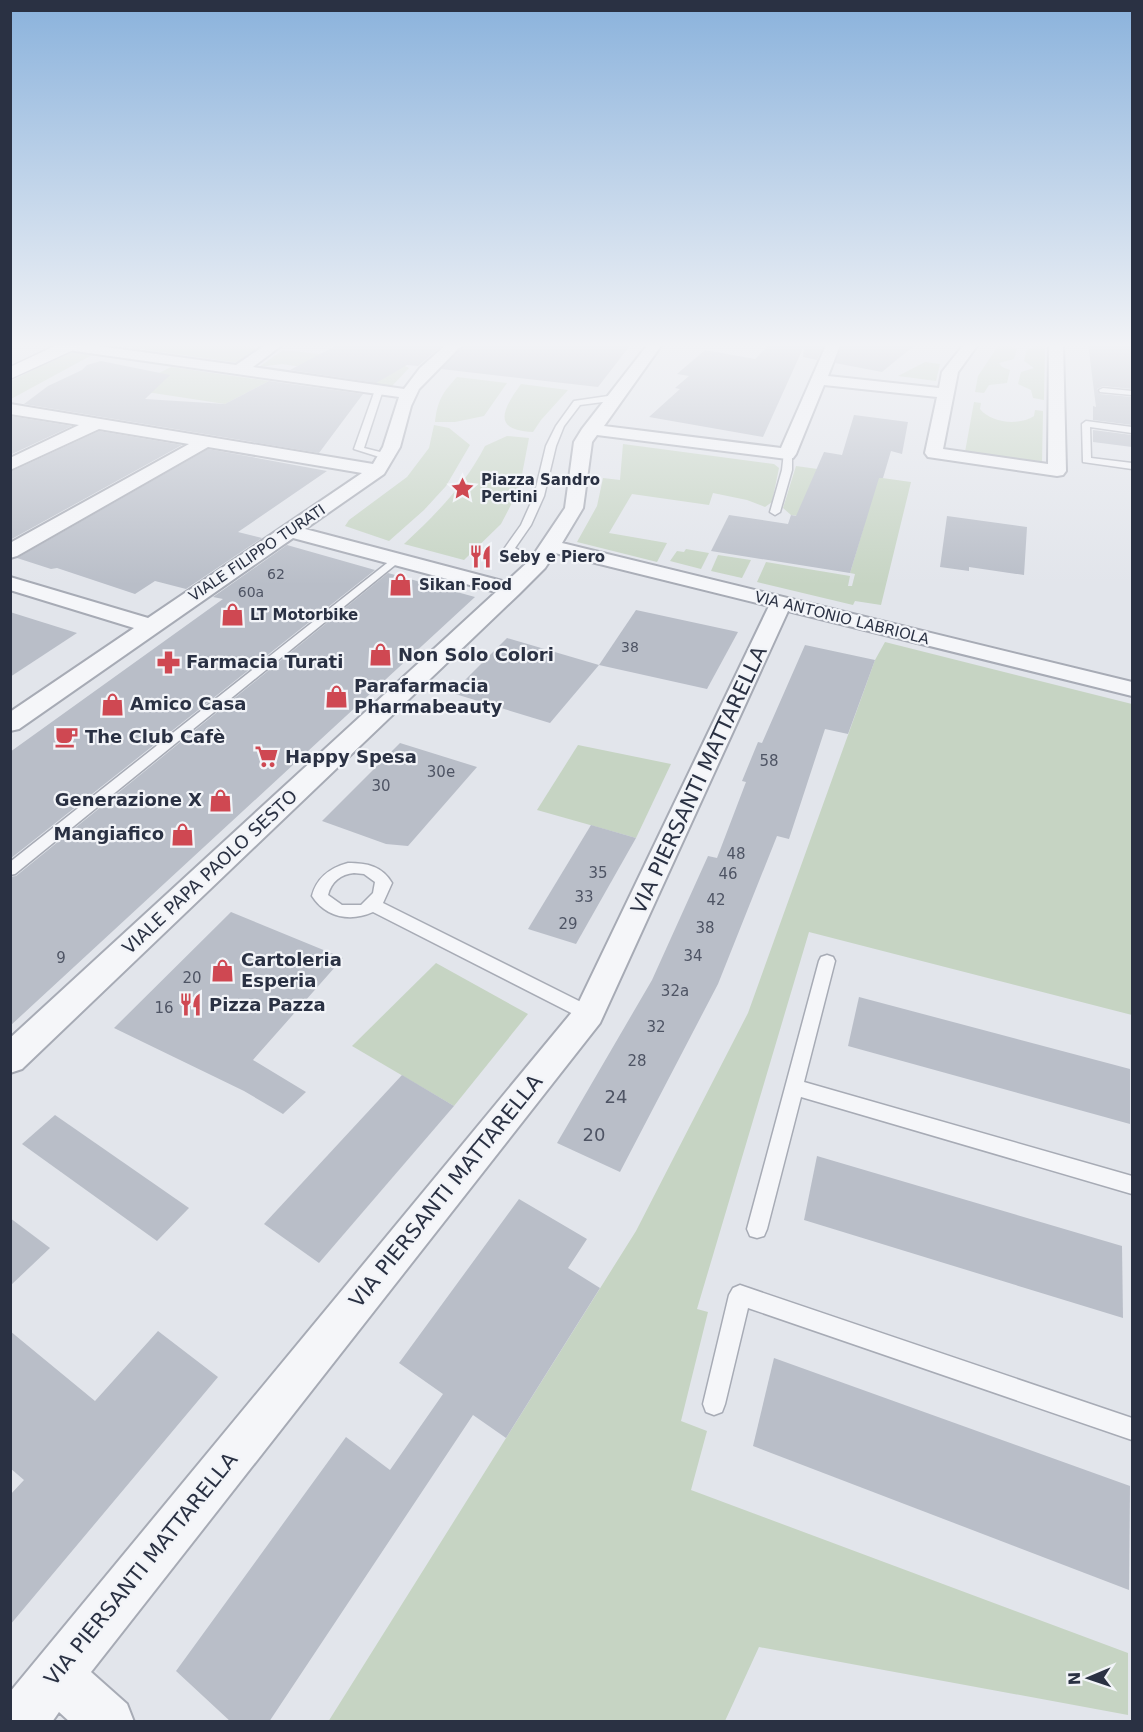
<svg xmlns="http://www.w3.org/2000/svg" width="1143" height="1732" viewBox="0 0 1143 1732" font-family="'DejaVu Sans',sans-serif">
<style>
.green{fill:#c6d4c3}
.building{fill:#b9bec8}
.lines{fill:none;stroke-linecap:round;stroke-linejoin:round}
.lane-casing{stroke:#a7abb5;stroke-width:3}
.street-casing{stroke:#a7abb5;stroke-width:4}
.secondary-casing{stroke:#a7abb5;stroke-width:3}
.lane{fill:#f5f6f9;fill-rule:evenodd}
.street{fill:#f5f6f9;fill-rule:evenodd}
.secondary{fill:#fff;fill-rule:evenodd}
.labels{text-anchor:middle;stroke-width:4.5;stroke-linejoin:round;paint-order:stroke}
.far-number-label{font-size:14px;fill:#4e5464}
.far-poi-label{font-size:15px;font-weight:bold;fill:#2a3143;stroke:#f2f4f8;text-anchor:start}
.far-street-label{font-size:15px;fill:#2a3143;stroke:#f2f4f8}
.number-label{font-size:15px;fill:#4e5464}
.poi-label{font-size:18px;font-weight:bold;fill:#2a3143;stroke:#f2f4f8;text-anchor:start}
.street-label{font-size:18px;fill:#2a3143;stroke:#f2f4f8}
.near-number-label{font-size:18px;fill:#4e5464}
.near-street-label{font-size:21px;fill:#2a3143;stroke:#f2f4f8}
</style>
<rect width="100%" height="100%" fill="#e2e5eb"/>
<g class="green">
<path d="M100 343H219L257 348 239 363Z"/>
<path d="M1000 343H1012V346L1017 349 1014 359 999 363 1002 367 1010 370 1007 383 989 385 984 393 975 392 978 376Z"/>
<path d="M1028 343H1045L1044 400 1033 398 1031 390 1018 384 1021 372 1034 368 1024 361 1027 350 1034 347Z"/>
<path d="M283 350 399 363 409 368 392 386 369 383 367 377 282 364 259 367Z"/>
<path d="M68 352 92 355 11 399V381Z"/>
<path d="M925 362 940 364 936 381 898 376Z"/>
<path d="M171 367 269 381 225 404 127 389Z"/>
<path d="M457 377 507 383 484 416 455 422H435C437 401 443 392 457 377Z"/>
<path d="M521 384 568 390 541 420 533 432C491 430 503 409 521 384Z"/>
<path d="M974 402 981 403 980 409C991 423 1019 426 1034 416L1035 410 1043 411 1042 463 965 452Z"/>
<path d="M434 425 449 428 470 445 446 486 424 510 389 541 345 526 349 520 407 477 429 448Z"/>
<path d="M507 436 529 438 520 485 513 501 501 524 464 560 404 544C436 514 465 485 485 446Z"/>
<path d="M623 444 774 464 779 468 772 502 765 507 747 500 713 493 709 505 632 494 609 533 667 543 657 562 577 542 597 506 603 478 620 480Z"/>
<path d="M796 466 911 482 881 605 855 601 853 605 757 582 766 562 850 576 848 586H852L855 574 850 573 864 526 791 515 783 508Z"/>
<path d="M686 549 709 553 701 569 670 561 677 551 684 552Z"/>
<path d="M718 555 751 560 742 578 711 571Z"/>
<path d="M885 642 1132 704V1015L809 932 697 1309 708 1312 681 1421 707 1431 691 1490 1128 1653V1715L759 1647 725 1721 328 1722 636 1231 748 1013 875 660Z"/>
<path d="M578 745 671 764 636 838 537 810Z"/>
<path d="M436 963 528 1014 454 1106 352 1046Z"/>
</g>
<g class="building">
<path d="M341 343H445L418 366 407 365 376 383 290 370Z"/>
<path d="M466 343H632L598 387 441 369Z"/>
<path d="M771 343H825L817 360 803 357 804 346 763 437 649 417 680 389 675 388 689 376 677 374 705 350 755 359Z"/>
<path d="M843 343H917L882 372 835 363Z"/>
<path d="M1088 343H1132V389L1103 386 1097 389 1100 394 1132 397V425L1093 420V406L1096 407Z"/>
<path d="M101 361 170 375 145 399 225 404 269 381 363 394 319 453 24 404 48 386 82 370 87 365Z"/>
<path d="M854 415 908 422 902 454 891 451 883 478H879L850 573 711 551 729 515 788 524 791 515 796 516 824 452 842 455Z"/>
<path d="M10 416 72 426 10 455Z"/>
<path d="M1093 430 1132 435V447L1093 442Z"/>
<path d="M99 431 182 445 10 540V472Z"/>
<path d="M208 449 327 471 238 532 262 538 186 589 155 581 135 594 57 568 51 569 17 558Z"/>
<path d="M947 516 1027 527 1024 575 969 567V571L940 567Z"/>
<path d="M287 545 375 570 10 859V752L223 599 213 597Z"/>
<path d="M388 573 475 597 10 1026V877L16 876Z"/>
<path d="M636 610 738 632 707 689 599 665Z"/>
<path d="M10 612 77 633 10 677Z"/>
<path d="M507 638 599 665 550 723 452 693Z"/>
<path d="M805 645 875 660 848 734 825 729 789 839 777 836 718 984 620 1172 557 1143 652 980 708 856 717 858 746 782 742 781 758 742 762 743Z"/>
<path d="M400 743 477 767 408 846 386 844 322 821Z"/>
<path d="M591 825 636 838 576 944 528 929Z"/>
<path d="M231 912 343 958 253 1060 306 1092 283 1114 244 1091 114 1028Z"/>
<path d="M859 997 1130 1069V1124L848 1046Z"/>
<path d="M402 1075 454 1106 319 1263 264 1224Z"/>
<path d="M55 1115 189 1208 157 1241 22 1144Z"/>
<path d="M817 1156 1122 1246 1123 1318 804 1220Z"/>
<path d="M519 1199 587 1239 568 1268 600 1288 506 1438 473 1415 269 1722H231L176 1671 346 1437 390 1470 443 1394 399 1363Z"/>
<path d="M10 1218 50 1248 10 1286Z"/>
<path d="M10 1331 95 1401 158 1331 218 1377 10 1625V1495L24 1480 10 1468Z"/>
<path d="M774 1358 1130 1486 1129 1590 753 1446Z"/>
</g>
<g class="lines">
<defs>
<g id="lane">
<path d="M379 388 383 390 364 448 392 455 394 457 389 460 354 449 375 390Z"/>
<path d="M1103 388 1132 391V395L1100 392 1099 390Z"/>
<path d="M615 395 619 398 618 400 580 405 564 426 556 446 544 496 531 525 515 548 542 562V566H534L505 551 504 549 521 525 534 496 546 446 556 426 574 401Z"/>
<path d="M1086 421 1132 427V433L1090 427 1091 458 1132 463V469L1083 462 1082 424Z"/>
<path d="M784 452 792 454V470L780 512 775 515 770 512 782 470Z"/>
<path d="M396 556 400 557V561L15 874 10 875V862Z"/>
<path d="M348 863C367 863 382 866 392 883L383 903 595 1009 598 1014 595 1019 589 1021 583 1019 373 912C351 922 326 918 312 896 317 877 330 868 348 863ZM354 873 364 874 375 882 373 893 361 905H342L328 895C331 882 341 874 354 873Z"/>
<path d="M827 955 833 957 835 961 804 1082 1132 1176V1194L801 1097 767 1229 764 1236 757 1238 750 1236 747 1229 819 961 821 957Z"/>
<path d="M740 1285 1132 1418V1440L748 1308 725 1404 722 1412 714 1415 706 1412 703 1404 729 1295 733 1288Z"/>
</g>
<path id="street" d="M63 343H77L236 365 268 343H285L253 367 404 389 420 368 448 343H464L419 389 411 406 400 447 384 474 305 529 506 582 530 560 565 508 574 442 582 429 649 343H663L604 426 781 448 827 343H841L828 376 939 388 942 372 965 343H979L958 372 943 449 1048 464 1049 343H1063L1066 471 1063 475 1057 476 928 457 925 453 937 397 824 385 796 454 793 458 787 459 597 435 592 442 583 508 562 543 1132 682V696L788 611 600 1023 91 1672 127 1704 134 1722H70L59 1712 52 1722H10V1692L577 1006 769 606 555 553 545 568 519 594 22 1069 10 1073V1038L496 592 293 538 19 729 10 731V712L134 628 10 590V577L148 618 362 473 208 447 17 556 10 558V543L189 444 99 429 10 470V458L79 425 10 414V404L373 464 383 447 399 397 68 350 63 349 61 346Z"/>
<path id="secondary" d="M61 343H82L80 347 10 379V367Z"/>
</defs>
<use href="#lane" class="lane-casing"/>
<use href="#street" class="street-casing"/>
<use href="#secondary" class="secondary-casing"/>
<use href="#lane" class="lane"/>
<use href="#street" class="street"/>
<use href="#secondary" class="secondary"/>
</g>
<linearGradient id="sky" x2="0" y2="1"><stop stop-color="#8ab2dc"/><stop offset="0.59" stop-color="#f2f3f6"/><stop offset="1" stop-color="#f2f3f6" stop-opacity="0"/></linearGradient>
<rect width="1143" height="585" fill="url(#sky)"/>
<defs>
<symbol id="sight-bare" viewBox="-9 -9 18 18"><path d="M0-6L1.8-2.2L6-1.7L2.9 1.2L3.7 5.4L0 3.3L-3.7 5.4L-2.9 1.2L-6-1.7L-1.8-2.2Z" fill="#cf4852" stroke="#f2f4f8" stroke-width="2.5" paint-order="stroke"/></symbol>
<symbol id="restaurant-bare" viewBox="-9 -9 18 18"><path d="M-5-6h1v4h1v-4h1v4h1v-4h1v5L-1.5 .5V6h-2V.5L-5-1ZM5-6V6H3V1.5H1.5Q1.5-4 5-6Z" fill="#cf4852" stroke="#f2f4f8" stroke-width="2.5" paint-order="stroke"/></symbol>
<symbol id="shop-bare" viewBox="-9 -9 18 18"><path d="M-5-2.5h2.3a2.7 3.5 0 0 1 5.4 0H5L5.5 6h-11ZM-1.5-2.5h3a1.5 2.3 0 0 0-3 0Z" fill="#cf4852" stroke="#f2f4f8" stroke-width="2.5" paint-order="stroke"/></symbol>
<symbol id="pharmacy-bare" viewBox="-9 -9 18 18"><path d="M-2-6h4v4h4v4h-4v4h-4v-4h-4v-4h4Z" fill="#cf4852" stroke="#f2f4f8" stroke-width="2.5" paint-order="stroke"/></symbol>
<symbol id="cafe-bare" viewBox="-9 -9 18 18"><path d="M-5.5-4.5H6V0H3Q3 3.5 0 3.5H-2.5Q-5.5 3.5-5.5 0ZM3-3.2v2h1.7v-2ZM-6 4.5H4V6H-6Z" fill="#cf4852" stroke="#f2f4f8" stroke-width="2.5" paint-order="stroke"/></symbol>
<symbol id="supermarket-bare" viewBox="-9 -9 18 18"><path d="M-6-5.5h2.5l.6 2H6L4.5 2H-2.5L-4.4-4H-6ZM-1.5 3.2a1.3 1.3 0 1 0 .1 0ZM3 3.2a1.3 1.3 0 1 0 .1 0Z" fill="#cf4852" stroke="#f2f4f8" stroke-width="2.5" paint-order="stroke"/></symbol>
</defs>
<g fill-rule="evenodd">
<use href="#sight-bare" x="446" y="472" width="33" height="33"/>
<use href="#restaurant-bare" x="464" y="540" width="33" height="33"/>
<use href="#shop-bare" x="384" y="568" width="33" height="33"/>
<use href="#shop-bare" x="216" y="598" width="33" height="33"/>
<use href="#shop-bare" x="364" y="638" width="33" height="33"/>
<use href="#pharmacy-bare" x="152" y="646" width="33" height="33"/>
<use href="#shop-bare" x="320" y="680" width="33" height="33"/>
<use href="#shop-bare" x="96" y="688" width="33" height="33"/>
<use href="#cafe-bare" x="50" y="720" width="33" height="33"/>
<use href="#supermarket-bare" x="250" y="740" width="33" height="33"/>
<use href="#shop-bare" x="204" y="784" width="33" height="33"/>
<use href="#shop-bare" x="166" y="818" width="33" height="33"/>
<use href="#shop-bare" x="206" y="954" width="33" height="33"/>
<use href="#restaurant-bare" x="174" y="988" width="33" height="33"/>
</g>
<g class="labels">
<g class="far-number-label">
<text x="276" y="579">62</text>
<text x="251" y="597">60a</text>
<text x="630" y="652">38</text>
</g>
<g class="far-poi-label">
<text x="481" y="485">Piazza Sandro<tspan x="481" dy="17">Pertini</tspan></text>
<text x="499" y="562">Seby e Piero</text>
<text x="419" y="590">Sikan Food</text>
<text x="250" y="620">LT Motorbike</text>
</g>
<g class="far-street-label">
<text transform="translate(257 553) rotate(-34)" y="5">VIALE FILIPPO TURATI</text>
<text transform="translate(842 618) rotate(14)" y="5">VIA ANTONIO LABRIOLA</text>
</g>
<g class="number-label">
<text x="769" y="766">58</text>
<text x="441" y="777">30e</text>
<text x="381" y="791">30</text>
<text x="736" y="859">48</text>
<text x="598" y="878">35</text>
<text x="728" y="879">46</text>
<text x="584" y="902">33</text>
<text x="716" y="905">42</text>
<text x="568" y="929">29</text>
<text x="705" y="933">38</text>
<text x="693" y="961">34</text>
<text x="61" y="963">9</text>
<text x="192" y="983">20</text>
<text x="675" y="996">32a</text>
<text x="164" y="1013">16</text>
<text x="656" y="1032">32</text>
<text x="637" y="1066">28</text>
</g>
<g class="poi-label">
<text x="398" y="661">Non Solo Colori</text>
<text x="186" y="668">Farmacia Turati</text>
<text x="354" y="692">Parafarmacia<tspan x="354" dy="21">Pharmabeauty</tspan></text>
<text x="130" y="710">Amico Casa</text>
<text x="85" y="743">The Club Cafè</text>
<text x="285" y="763">Happy Spesa</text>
<text x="202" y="806" text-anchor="end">Generazione X</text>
<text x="164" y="840" text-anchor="end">Mangiafico</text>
<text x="241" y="966">Cartoleria<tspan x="241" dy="21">Esperia</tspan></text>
<text x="209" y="1011">Pizza Pazza</text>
</g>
<g class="street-label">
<text transform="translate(210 872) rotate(-43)" y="6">VIALE PAPA PAOLO SESTO</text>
</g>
<g class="near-number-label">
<text x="616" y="1103">24</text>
<text x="594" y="1141">20</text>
</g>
<g class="near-street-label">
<text transform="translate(699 780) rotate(-65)" y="7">VIA PIERSANTI MATTARELLA</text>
<text transform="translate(446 1191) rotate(-51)" y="7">VIA PIERSANTI MATTARELLA</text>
<text transform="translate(141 1569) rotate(-51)" y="7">VIA PIERSANTI MATTARELLA</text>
</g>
</g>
<rect width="1143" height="1732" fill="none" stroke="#2a3143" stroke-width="24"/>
<g transform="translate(1089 1678) rotate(268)" stroke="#f2f4f8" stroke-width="4.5" paint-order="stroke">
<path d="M0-4.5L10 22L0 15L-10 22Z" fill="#2a3143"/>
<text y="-9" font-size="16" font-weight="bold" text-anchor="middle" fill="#2a3143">N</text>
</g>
</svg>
